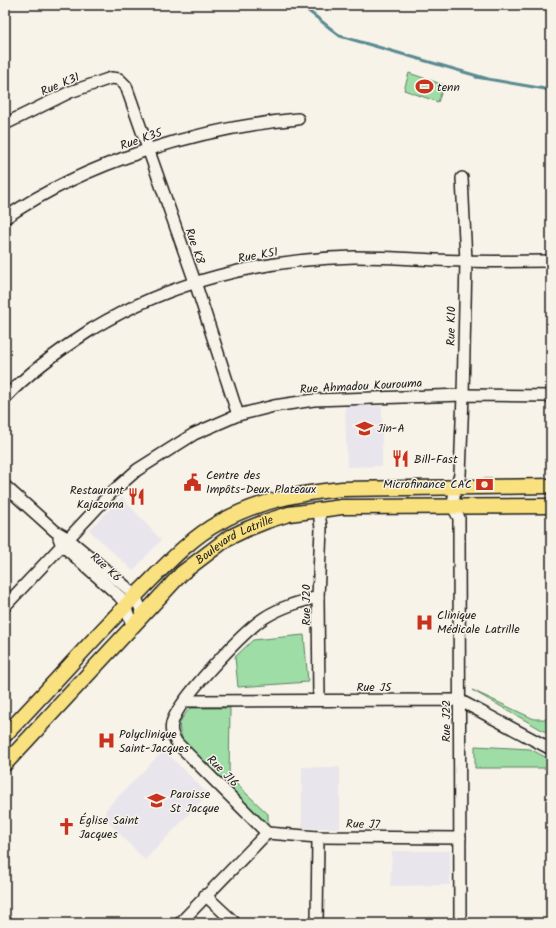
<svg xmlns="http://www.w3.org/2000/svg" width="556" height="928" viewBox="0 0 556 928" font-family="Kalam,sans-serif">
<style>
.built{fill:#e9e5ec}
.green{fill:#9edea6;stroke:#5d7d61}
.lines{fill:none;stroke-linecap:round;stroke-linejoin:round}
.stream{stroke:#598991;stroke-width:3}
.minor-casing{stroke:#1c1c1c;stroke-width:14}
.major-casing{stroke:#1c1c1c;stroke-width:17}
.minor{stroke:#f7f3e8;stroke-width:11}
.major{stroke:#fae180;stroke-width:14}
.labels{text-anchor:middle;stroke-width:3;stroke-linejoin:round;paint-order:stroke}
.street-label{font-size:12px;fill:#1c1c1c;stroke:#f7f3e8}
.poi-label{font-size:12px;fill:#1c1c1c;stroke:#f7f3e8;text-anchor:start}
</style>
<rect width="100%" height="100%" fill="#f7f3e8"/>
<filter id="ink" filterUnits="userSpaceOnUse"><feTurbulence type="fractalNoise" baseFrequency=".025" numOctaves="2"/><feDisplacementMap in="SourceGraphic" scale="8" xChannelSelector="R" yChannelSelector="G"/><feConvolveMatrix kernelMatrix="1 2 1 2 8 2 1 2 1" color-interpolation-filters="sRGB"/></filter>
<g filter="url(#ink)">
<g class="built">
<path d="M345 405 382 406V466L347 467Z"/>
<path d="M122 497 161 540 133 571 89 530Z"/>
<path d="M164 750 208 794 145 860 111 825 105 813 107 808Z"/>
<rect x="302" y="767" width="38" height="61"/>
<path d="M392 851H450V885L390 886Z"/>
</g>
<g class="green">
<path d="M409 73 444 85 438 102 404 90Z"/>
<path d="M304 635 308 682 238 687 235 657 253 640Z"/>
<path d="M472 690 534 719H551V735Z"/>
<path d="M190 708H230L229 777 268 814V828L184 742C176 724 179 722 190 708Z"/>
<path d="M475 746 530 749 551 760V768H475Z"/>
</g>
<g class="lines">
<path class="stream" d="M301 5 340 36 488 79 476 77 551 90"/>
<defs>
<g id="minor">
<path d="M5 124 70 92 111 78 119 79 126 86 195 282 238 415"/>
<path d="M5 218C88 161 199 128 298 119"/>
<path d="M5 398C30 371 61 349 92 329 171 281 263 259 355 257 392 257 429 260 466 261 495 262 523 261 551 261"/>
<path d="M5 486 55 531 67 538 126 587 137 600 143 615"/>
<path d="M319 510 321 529 318 597 319 700"/>
<path d="M59 538 62 545 119 596 123 601 133 627"/>
<path d="M5 606 111 493 137 470 194 434 238 415 274 406 314 400 463 395 551 396"/>
<path d="M185 701 459 700 551 749"/>
<path d="M267 833 177 743C173 736 170 732 172 723 178 700 243 632 264 618 281 607 299 602 318 597"/>
<path d="M267 833 318 837 460 838"/>
<path d="M205 895 235 923"/>
<path d="M180 923 267 833"/>
<path d="M317 923 318 837"/>
<path d="M460 923 459 525V518L453 507 455 488 460 475 463 395 466 261 462 178"/>
</g>
<g id="major">
<path d="M5 735C51 687 95 636 142 589 166 565 190 538 220 522 258 501 299 493 342 489L551 486"/>
<path id="s1" d="M5 764 182 573 228 538 247 529 267 521 289 514 342 507 551 506"/>
</g>
</defs>
<use href="#minor" class="minor-casing"/>
<use href="#major" class="major-casing"/>
<use href="#minor" class="minor"/>
<use href="#major" class="major"/>
</g>
</g>
<defs>
<symbol id="stadium-bare" viewBox="-9 -9 18 18"><path d="M0-5a6.5 5 0 1 0 0 10a6.5 5 0 1 0 0-10ZM-3.5-1.8h7v3.6h-7Z" fill="#c8321e" stroke="#f7f3e8" stroke-width="2.5" paint-order="stroke"/></symbol>
<symbol id="school-bare" viewBox="-9 -9 18 18"><path d="M0-5L7-2L0 1L-7-2ZM-4 1L0 2.5L4 1V4Q0 6-4 4Z" fill="#c8321e" stroke="#f7f3e8" stroke-width="2.5" paint-order="stroke"/></symbol>
<symbol id="restaurant-bare" viewBox="-9 -9 18 18"><path d="M-5-6h1v4h1v-4h1v4h1v-4h1v5L-1.5 .5V6h-2V.5L-5-1ZM5-6V6H3V1.5H1.5Q1.5-4 5-6Z" fill="#c8321e" stroke="#f7f3e8" stroke-width="2.5" paint-order="stroke"/></symbol>
<symbol id="civic-bare" viewBox="-9 -9 18 18"><path d="M-.6-6.5H3V-4.5H.6V-3L4-1V1h2V6H-6V1h2V-1L-.6-3ZM-1.2 2.5V6h2.4V2.5Z" fill="#c8321e" stroke="#f7f3e8" stroke-width="2.5" paint-order="stroke"/></symbol>
<symbol id="bank-bare" viewBox="-9 -9 18 18"><path d="M-6-4H6V4H-6ZM0-2.3a2.3 2.3 0 1 0 0 4.6a2.3 2.3 0 1 0 0-4.6Z" fill="#c8321e" stroke="#f7f3e8" stroke-width="2.5" paint-order="stroke"/></symbol>
<symbol id="hospital-bare" viewBox="-9 -9 18 18"><path d="M-5-5h3v3.5h4V-5h3V5h-3V1.5h-4V5h-3Z" fill="#c8321e" stroke="#f7f3e8" stroke-width="2.5" paint-order="stroke"/></symbol>
<symbol id="church-bare" viewBox="-9 -9 18 18"><path d="M-1.2-6h2.4v3.5h3.3v2.4h-3.3V6h-2.4V-.1h-3.3v-2.4h3.3Z" fill="#c8321e" stroke="#f7f3e8" stroke-width="2.5" paint-order="stroke"/></symbol>
</defs>
<g fill-rule="evenodd">
<use href="#stadium-bare" x="412" y="74" width="25" height="25"/>
<use href="#school-bare" x="352" y="416" width="25" height="25"/>
<use href="#restaurant-bare" x="388" y="446" width="25" height="25"/>
<use href="#civic-bare" x="180" y="470" width="25" height="25"/>
<use href="#bank-bare" x="472" y="472" width="25" height="25"/>
<use href="#restaurant-bare" x="124" y="484" width="25" height="25"/>
<use href="#hospital-bare" x="412" y="610" width="25" height="25"/>
<use href="#hospital-bare" x="94" y="728" width="25" height="25"/>
<use href="#school-bare" x="144" y="788" width="25" height="25"/>
<use href="#church-bare" x="54" y="814" width="25" height="25"/>
</g>
<g class="labels">
<g class="street-label">
<text transform="translate(60 84) rotate(-23)" y="4">Rue K31</text>
<text transform="translate(141 139) rotate(-19)" y="4">Rue K35</text>
<text transform="translate(195 246) rotate(71)" y="4">Rue K8</text>
<text transform="translate(258 255) rotate(-10)" y="4">Rue K51</text>
<text transform="translate(451 326) rotate(-89)" y="4">Rue K10</text>
<text transform="translate(361 386) rotate(-3)" y="4">Rue Ahmadou Kourouma</text>
<text dy="4" stroke="none"><textPath href="#s1" startOffset="323">Boulevard Latrille</textPath></text>
<text transform="translate(106 567) rotate(42)" y="4">Rue K6</text>
<text transform="translate(306 605) rotate(-90)" y="4">Rue J20</text>
<text x="374" y="691">Rue J5</text>
<text transform="translate(446 721) rotate(-90)" y="4">Rue J22</text>
<text transform="translate(223 771) rotate(45)" y="4">Rue J16</text>
<text transform="translate(363 824) rotate(1)" y="4">Rue J7</text>
</g>
<g class="poi-label">
<text x="437" y="91">tenn</text>
<text x="377" y="432">Jin-A</text>
<text x="414" y="463">Bill-Fast</text>
<text x="206" y="479">Centre des<tspan x="206" dy="14">Impôts-Deux Plateaux</tspan></text>
<text x="472" y="488" text-anchor="end">Microfinance CAC</text>
<text x="124" y="494" text-anchor="end">Restaurant<tspan x="124" dy="14">Kajazoma</tspan></text>
<text x="437" y="619">Clinique<tspan x="437" dy="14">Médicale Latrille</tspan></text>
<text x="119" y="738">Polyclinique<tspan x="119" dy="14">Saint-Jacques</tspan></text>
<text x="170" y="798">Paroisse<tspan x="170" dy="14">St Jacque</tspan></text>
<text x="79" y="824">Église Saint<tspan x="79" dy="14">Jacques</tspan></text>
</g>
</g>
<rect width="556" height="928" fill="none" stroke="#f7f3e8" stroke-width="20"/>
<rect x="10" y="10" width="536" height="908" fill="none" stroke="#1c1c1c" stroke-width="1.5" filter="url(#ink)"/>
</svg>
